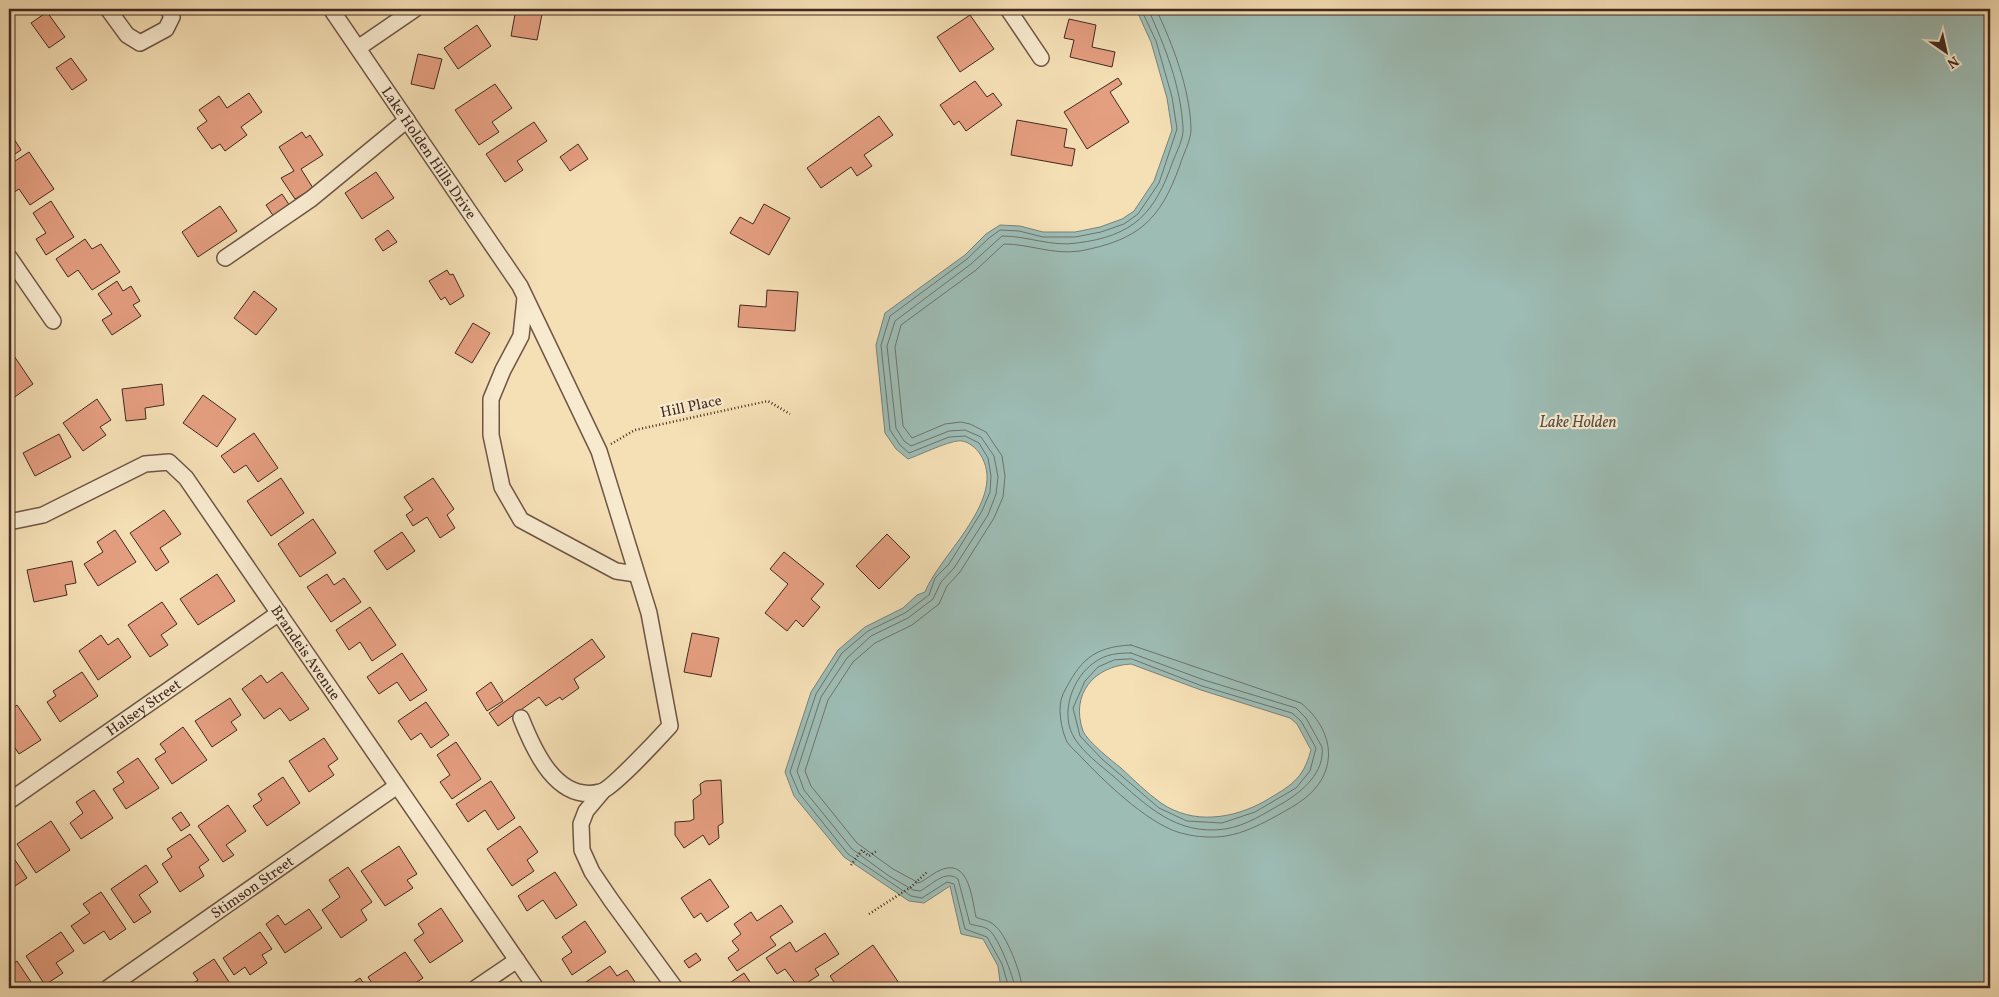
<svg xmlns="http://www.w3.org/2000/svg" width="1999" height="997" viewBox="0 0 1999 997" font-family="Vollkorn,serif">
<style>
.water{fill:#9dbcb4;stroke:#788179;fill-rule:evenodd}
.lines{fill:none;stroke-linecap:round;stroke-linejoin:round}
.shore{stroke:#6f726a;stroke-width:1}
.building{fill:#e49e80;stroke:#412920}
.minor-casing{stroke:#6e5645;stroke-width:18}
.path{stroke:#412920;stroke-width:2.5;stroke-dasharray:1 2.5;stroke-linecap:butt}
.minor{stroke:#f8eacf;stroke-width:15}
.labels{text-anchor:middle;stroke-width:4.5;stroke-linejoin:round;paint-order:stroke}
.street-label{font-size:15px;fill:#412920;stroke:#f8eacf}
.water-label{font-size:16px;font-style:italic;fill:#584e45;stroke:#f8eacf}
</style>
<rect width="100%" height="100%" fill="#f5dfb5"/>
<filter id="stains"><feTurbulence type="fractalNoise" baseFrequency=".004" numOctaves="4"/><feColorMatrix values="0 0 0 0 .2 0 0 0 0 .09 0 0 0 0 .02 0 0 0 .5 -.17"/></filter>
<radialGradient id="worn" r=".72"><stop offset=".6" stop-color="#630" stop-opacity="0"/><stop offset="1" stop-color="#630" stop-opacity=".3"/></radialGradient>
<path class="water" d="M1136 9H1990V988H1005L1000 982 998 966 983 939 961 934 950 886 924 903 909 901 844 857 794 796 785 772 811 692 838 650 865 627 903 608 917 595 925 592C940 554 1009 498 980 454 976 448 969 442 962 441 952 439 920 455 908 459L896 449 885 433 876 345 885 313 965 255 986 234 1000 225 1020 226 1043 232H1075L1100 227 1122 219 1134 211 1154 181 1172 130 1167 98 1151 42ZM1131 664 1201 690 1290 718 1297 724 1311 750C1303 780 1290 786 1265 801 1233 819 1193 825 1161 803 1147 793 1134 780 1121 768 1111 760 1088 742 1083 731 1070 694 1094 666 1131 664Z"/>
<g class="lines">
<g class="shore">
<path d="M1131 645 1301 703C1334 730 1340 771 1304 799 1296 805 1287 810 1278 815 1262 824 1244 833 1226 836 1214 838 1196 837 1185 834 1153 828 1108 785 1085 761 1080 755 1072 749 1067 742 1061 729 1057 707 1063 694 1080 661 1092 647 1131 645Z"/>
<path d="M1131 653 1204 680 1296 708 1306 718 1322 747C1325 772 1303 791 1283 803 1265 813 1246 826 1225 829 1176 836 1146 805 1113 776 1100 765 1084 753 1075 739 1059 715 1072 677 1095 662 1106 654 1118 653 1131 653Z"/>
<path d="M1132 659 1202 686 1292 713 1301 721 1316 748 1310 771 1296 788 1255 812 1222 823 1187 821 1159 808 1102 759 1080 736 1073 708 1085 681 1098 667 1114 660Z"/>
<path d="M1009 988 1002 964 987 937 965 929 954 884 947 882 922 898 911 896 848 854 799 793 790 772 816 694 842 653 868 631 905 613 929 595 935 578 949 564 982 511 990 492 991 476 988 458 979 443 965 436 949 437 909 453 900 445 890 430 881 345 890 316 967 259 989 238 1000 230 1019 231 1043 237H1075L1101 232 1124 224 1138 214 1159 183 1177 129 1172 97 1156 41 1141 9"/>
<path d="M1015 988C1014 978 998 936 989 930 984 926 976 926 970 924L958 879C945 869 932 885 920 891L913 890 889 876 852 849 804 790 797 771 821 697 847 658 871 636 908 618 933 599 941 582 954 568 988 515 996 494 998 477 994 456 981 437 965 430 949 431 911 446 904 441 896 428 887 346 895 321 971 264 1002 236C1028 236 1051 247 1077 243 1134 236 1155 213 1173 161 1177 151 1184 138 1183 128 1181 87 1165 46 1148 9"/>
<path d="M1022 988C1022 975 1006 933 994 925 989 920 982 920 976 917 972 901 970 860 943 869 934 872 927 879 919 883L893 869 857 843 811 786 805 771 828 700 853 662 875 643 912 625 939 604 947 586 960 572 994 518 1003 497 1005 476 1002 456 986 432 970 424 961 422 945 424 912 438 903 426 895 347 901 325 976 270 1004 244C1030 244 1052 255 1080 251 1138 240 1160 221 1180 165 1183 154 1191 141 1191 129 1190 89 1173 45 1156 9"/>
</g>
</g>
<g class="building">
<path d="M516 9H543L537 40 511 36Z"/>
<path d="M47 12 65 37 49 48 31 23Z"/>
<path d="M970 15 994 49 960 72 937 37Z"/>
<path d="M1069 19 1096 25 1092 47 1115 52 1112 67 1070 57 1074 40 1064 38Z"/>
<path d="M477 25 491 46 458 69 444 48Z"/>
<path d="M418 54 442 59 434 89 411 84Z"/>
<path d="M71 58 87 80 72 90 56 68Z"/>
<path d="M1118 78 1122 84 1110 92 1129 122 1087 149 1064 112Z"/>
<path d="M975 81 987 97 993 93 1002 105 966 131 959 121 954 125 940 105Z"/>
<path d="M495 84 512 108 492 122 499 132 479 145 455 110Z"/>
<path d="M249 93 262 112 241 127 247 135 225 151 220 144 212 149 197 128 207 121 199 110 219 96 227 108Z"/>
<path d="M879 116 893 135 864 155 872 166 857 176 851 167 821 188 807 168Z"/>
<path d="M1017 120 1067 129 1064 147 1075 149 1072 166 1011 155Z"/>
<path d="M534 122 547 141 517 161 523 170 505 182 486 154Z"/>
<path d="M9 131 21 150 9 158Z"/>
<path d="M302 132 306 138 310 135 323 155 301 169 313 188 295 199 281 178 294 171 279 147Z"/>
<path d="M578 144 588 159 570 171 560 157Z"/>
<path d="M29 152 54 189 30 205 19 189 13 193 9 186V165Z"/>
<path d="M376 172 394 198 362 219 345 193Z"/>
<path d="M282 194 290 206 274 217 266 205Z"/>
<path d="M51 201 74 237 46 255 36 239 46 233 33 213Z"/>
<path d="M764 204 790 218 769 255 730 233 740 217 753 224Z"/>
<path d="M220 206 237 231 198 257 182 232Z"/>
<path d="M388 230 397 242 383 251 375 239Z"/>
<path d="M85 239 92 249 101 244 120 272 92 290 78 270 68 277 56 259Z"/>
<path d="M447 270 450 275 453 274 464 296 450 305 445 297 441 300 429 281Z"/>
<path d="M117 281 123 291 131 286 140 301 133 305 141 316 112 335 102 320 112 314 98 294Z"/>
<path d="M767 290 798 292 795 331 738 327 740 305 766 307Z"/>
<path d="M254 291 277 309 256 335 234 318Z"/>
<path d="M473 323 490 333 472 363 455 353Z"/>
<path d="M12 353 33 384 9 401V356Z"/>
<path d="M162 384 164 405 145 408 146 419 126 421 122 389Z"/>
<path d="M203 395 236 419 217 447 183 423Z"/>
<path d="M97 399 111 420 100 427 106 435 83 451 63 423Z"/>
<path d="M254 433 278 468 258 482 246 465 234 473 221 456Z"/>
<path d="M59 434 71 457 35 476 23 453Z"/>
<path d="M281 478 304 513 271 536 247 501Z"/>
<path d="M433 478 454 509 447 515 455 528 440 538 427 517 413 526 406 515 413 510 404 497Z"/>
<path d="M164 510 181 534 160 548 169 562 156 571 130 533Z"/>
<path d="M313 519 336 553 300 577 278 544Z"/>
<path d="M115 530 136 562 98 586 84 564 103 552 97 542Z"/>
<path d="M402 532 415 551 387 570 374 551Z"/>
<path d="M887 534 910 557 879 589 856 566Z"/>
<path d="M784 552 824 584 811 599 820 607 803 627 796 620 787 631 765 613 788 584 770 569Z"/>
<path d="M72 561 76 583 65 585 67 595 34 602 27 570Z"/>
<rect x="9" y="562" width="5" height="34"/>
<path d="M217 574 235 601 198 625 180 599Z"/>
<path d="M327 574 334 585 344 578 361 602 331 622 307 587Z"/>
<path d="M162 602 177 624 161 635 168 645 150 657 128 625Z"/>
<path d="M370 607 396 645 372 661 360 642 349 650 336 630Z"/>
<path d="M692 633 719 638 711 677 684 672Z"/>
<path d="M101 635 108 645 118 638 131 657 98 680 79 651Z"/>
<path d="M592 639 605 657 574 679 579 688 562 700 560 697 546 706 539 697 498 726 489 713Z"/>
<path d="M402 653 427 690 410 701 397 682 379 694 367 677Z"/>
<path d="M82 672 98 696 60 722 47 702 56 696 53 691Z"/>
<path d="M282 672 309 709 290 721 280 708 264 719 242 689 261 675 267 683Z"/>
<path d="M491 682 503 701 487 711 476 693Z"/>
<path d="M230 698 241 715 231 722 237 730 212 747 195 721Z"/>
<path d="M426 702 449 735 431 748 421 733 411 740 398 721Z"/>
<path d="M17 705 41 740 19 754 9 739V711Z"/>
<path d="M183 727 207 760 172 784 155 759 166 752 160 744Z"/>
<path d="M324 738 338 759 328 766 334 775 309 792 289 761Z"/>
<path d="M456 742 481 779 452 799 440 782 450 775 437 755Z"/>
<path d="M138 758 159 788 126 809 113 789 124 782 117 772Z"/>
<path d="M283 777 300 803 267 826 253 806 262 800 258 794Z"/>
<path d="M721 780 723 823 718 826 719 838 709 845 703 835 684 848 675 835V822L690 821 694 819 693 800 701 794 700 784 705 781Z"/>
<path d="M491 781 515 818 498 830 485 810 468 822 456 804Z"/>
<path d="M94 790 113 818 81 839 70 823 83 813 76 802Z"/>
<path d="M228 805 246 831 226 845 234 855 223 862 198 826Z"/>
<path d="M181 812 190 825 181 831 172 818Z"/>
<path d="M51 821 70 850 36 873 17 844Z"/>
<path d="M520 826 538 852 527 860 534 871 512 886 487 849Z"/>
<path d="M190 834 209 860 199 867 204 876 180 892 162 864 172 857 167 849Z"/>
<path d="M399 846 417 874 407 880 413 888 385 906 361 871Z"/>
<path d="M9 851 27 878 9 890Z"/>
<path d="M146 865 158 882 139 895 151 912 134 923 111 889Z"/>
<path d="M348 867 372 902 361 910 367 920 341 938 322 910 340 897 329 880Z"/>
<path d="M555 872 577 905 556 919 543 900 527 911 518 896Z"/>
<path d="M710 879 729 907 707 922 701 913 694 918 681 898Z"/>
<path d="M101 892 126 929 110 940 104 931 84 944 71 926 90 913 83 904Z"/>
<path d="M781 905 793 922 770 937 776 945 737 971 728 958 739 950 732 941 741 934 734 924 751 912 757 921Z"/>
<path d="M441 908 463 941 430 963 414 940 424 933 418 924Z"/>
<path d="M309 909 322 928 285 953 266 924 278 915 285 925Z"/>
<path d="M585 921 606 952 572 975 562 959 572 952 562 937Z"/>
<path d="M61 932 74 951 56 963 63 973 45 985 26 956Z"/>
<path d="M260 932 272 949 262 955 267 963 250 975 245 967 234 975 223 958Z"/>
<path d="M825 933 839 954 815 969 819 975 799 988 785 969 777 974 766 958 790 942 796 952Z"/>
<path d="M873 945 899 983 891 988H838L830 976Z"/>
<path d="M405 952 423 978 408 988H375L368 977Z"/>
<path d="M696 953 701 960 689 968 684 961Z"/>
<path d="M214 959 233 988H186L198 980 193 973Z"/>
<path d="M17 961 35 988H9V966Z"/>
<path d="M610 966 617 976 627 970 639 988H581L580 986Z"/>
<path d="M744 973 754 988H725L724 987Z"/>
<path d="M360 978 367 988H345Z"/>
</g>
<g class="lines">
<defs>
<g id="minor">
<path d="M108 9 127 35 140 43 166 29 172 17 168 9"/>
<path id="s1" d="M331 9 520 286 599 451 649 613 670 726C660 737 611 790 600 792 557 803 534 751 521 718"/>
<path d="M1008 9 1041 58"/>
<path d="M358 48 415 9"/>
<path d="M9 257 53 321"/>
<path d="M225 258 311 199 407 120"/>
<path d="M525 298 521 336 503 370 491 399V435L502 487 521 520 616 571 636 574"/>
<path id="s2" d="M9 522 43 515 145 464 169 462 186 478 536 988"/>
<path d="M602 792 586 811 581 824 582 850 592 872 611 900 675 988"/>
<path id="s3" d="M9 801 279 613"/>
<path id="s4" d="M108 988 397 786"/>
<path d="M476 988 517 960"/>
</g>
</defs>
<use href="#minor" class="minor-casing"/>
<g class="path">
<path d="M611 444 635 430 768 401 790 414"/>
<path d="M851 865 862 850 869 856 878 850"/>
<path d="M869 914 911 887 927 872"/>
</g>
<use href="#minor" class="minor"/>
</g>
<g class="labels">
<g class="street-label">
<text dy="5" stroke="none"><textPath href="#s1" startOffset="174">Lake Holden Hills Drive</textPath></text>
<text transform="translate(691 406) rotate(-12)" y="5">Hill Place</text>
<text dy="5" stroke="none"><textPath href="#s2" startOffset="408">Brandeis Avenue</textPath></text>
<text dy="5" stroke="none"><textPath href="#s3" startOffset="164">Halsey Street</textPath></text>
<text dy="5" stroke="none"><textPath href="#s4" startOffset="176">Stimson Street</textPath></text>
</g>
<g class="water-label">
<text x="1578" y="427">Lake Holden</text>
</g>
</g>
<rect width="1999" height="997" fill="none" stroke="#f5dfb5" stroke-width="30"/>
<rect x="10" y="10" width="1979" height="977" fill="none" stroke="#412920" stroke-width="2.5"/>
<rect x="15" y="15" width="1969" height="967" fill="none" stroke="#412920"/>
<g transform="translate(1946 52) rotate(146)" stroke="#f8eacf" stroke-width="4" paint-order="stroke">
<path d="M0-4L9 19L0 12L-9 19Z" fill="#412920"/>
<text y="-8" font-size="14" font-weight="bold" text-anchor="middle" fill="#412920">N</text>
</g>
<rect width="100%" height="100%" filter="url(#stains)"/>
<rect width="100%" height="100%" fill="url(#worn)"/>
</svg>
